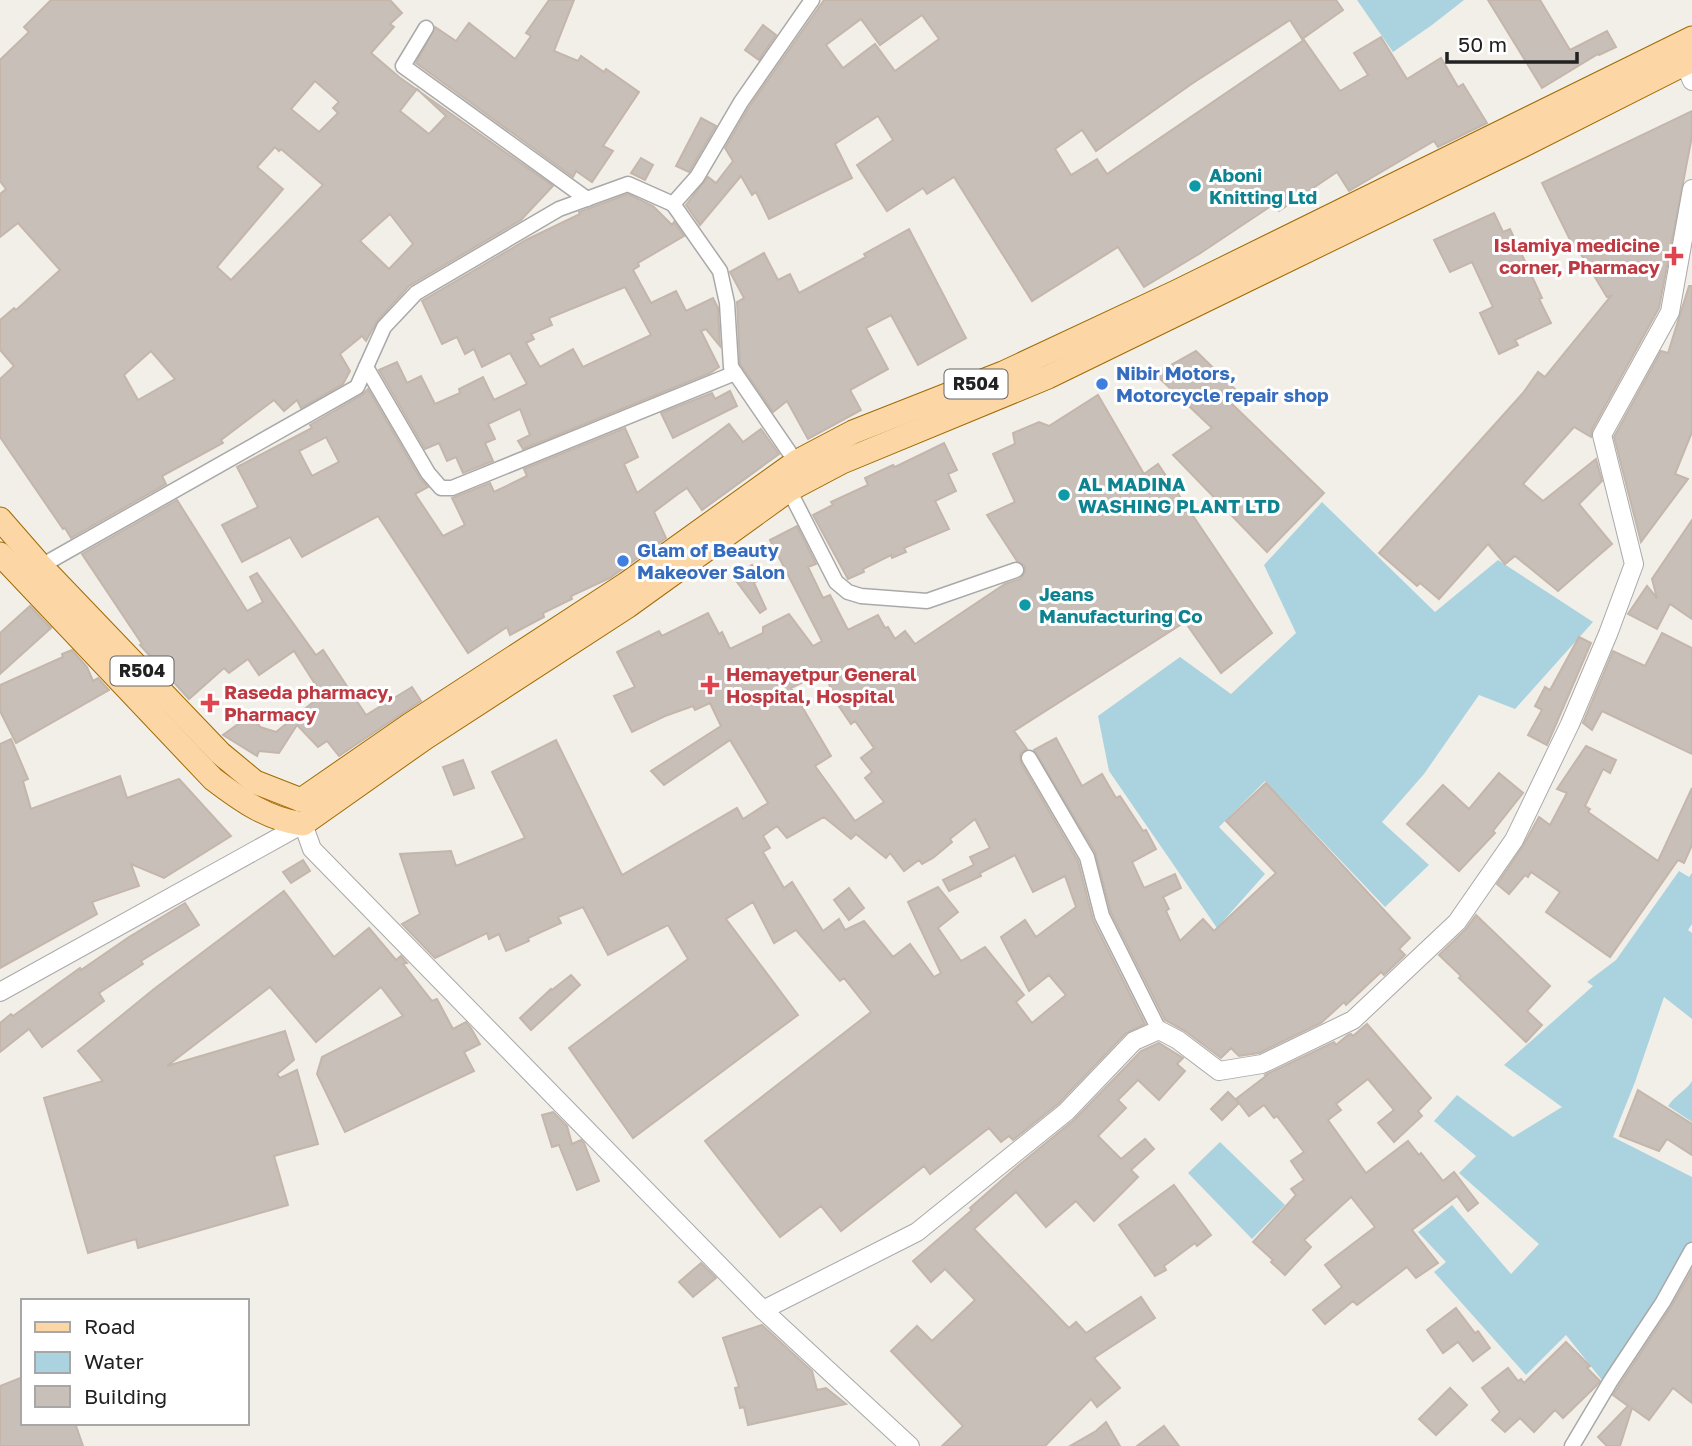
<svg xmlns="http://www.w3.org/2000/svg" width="1692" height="1446" viewBox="0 0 1692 1446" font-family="'Golos Text',sans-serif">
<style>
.water{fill:#aad3df}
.building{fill:#c7bfb8;stroke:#c4b6ab;stroke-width:2;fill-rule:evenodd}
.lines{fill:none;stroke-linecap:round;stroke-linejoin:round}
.minor-casing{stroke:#a9a9a9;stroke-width:17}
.tertiary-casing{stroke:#a9a9a9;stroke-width:20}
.primary-casing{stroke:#a06b00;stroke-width:25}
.minor{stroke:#fff;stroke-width:14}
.tertiary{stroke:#fff;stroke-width:18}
.primary{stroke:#fcd6a4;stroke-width:23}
.culture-dot{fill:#0f9aa8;stroke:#fff;stroke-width:2.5}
.health-dot{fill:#e0444e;stroke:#fff;stroke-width:2.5}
.shop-dot{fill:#3f7fe0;stroke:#fff;stroke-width:2.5}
.labels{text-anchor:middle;stroke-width:6;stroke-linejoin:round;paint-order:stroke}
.shield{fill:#fff;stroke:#646464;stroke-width:2}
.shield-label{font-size:18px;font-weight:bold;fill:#222}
.culture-label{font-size:19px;font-weight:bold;fill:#0d838f;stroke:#fff;text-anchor:start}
.health-label{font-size:19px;font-weight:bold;fill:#be3a42;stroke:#fff;text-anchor:start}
.shop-label{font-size:19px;font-weight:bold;fill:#366cbe;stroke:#fff;text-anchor:start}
</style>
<rect width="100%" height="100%" fill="#f2efe9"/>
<g class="water">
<path d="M1357 0H1464L1432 25 1393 52Z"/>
<path d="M1322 502 1435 612 1498 560 1593 622 1515 709 1479 695 1424 774 1382 822 1429 865 1385 907 1265 781 1219 827 1265 874 1217 928 1109 771 1098 716 1180 657 1231 694 1296 633 1264 565Z"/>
<path d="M1679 871 1689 877 1692 873V924L1688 930 1692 933V1019L1664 997 1635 1082 1613 1137 1692 1177V1241L1605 1384 1566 1335 1526 1375 1434 1272 1446 1262 1418 1232 1452 1205 1511 1274 1539 1244 1459 1173 1476 1156 1434 1121 1457 1095 1513 1137 1562 1107 1504 1065 1593 986 1587 982 1616 960Z"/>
<path d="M1692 1081V1122L1668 1106C1675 1095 1687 1090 1692 1081Z"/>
<path d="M1220 1142 1285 1205 1252 1239 1188 1173Z"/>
</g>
<g class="building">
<path d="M51 0H390L402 13 390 24 394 27 371 53 399 77 553 186 521 220 409 286 377 321 366 341 362 336 340 354 350 371 343 384 301 408 297 400 284 411 274 400 221 440 223 443 162 476 166 484 71 538 65 528 63 529 0 437V379L14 366 0 350V320L14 308 16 310 60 270 18 223 0 237V194L6 189 0 181V60L29 32 24 27ZM315 81 339 102 333 108 338 113 319 132 291 109ZM417 89 446 116 429 134 400 111ZM275 147 279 151 281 149 323 185 231 280 217 267 283 189 257 167ZM390 214 413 244 389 269 360 241ZM151 351 175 379 138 400 124 375Z"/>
<path d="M549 0H574L554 51 578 61 581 56 604 72 606 69 639 92 603 146 613 151 592 182 576 171 573 177 416 63 435 27 456 41 469 23 515 59 531 36 526 33Z"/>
<path d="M824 0H1336L1343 10 1302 39 1290 20 1193 83 1096 151 1082 130 1055 149 1071 175 1097 159 1107 174 1304 40 1340 91 1368 75 1354 53 1381 37 1407 79 1441 58 1458 87 1463 84 1487 123 1438 147 1434 141 1349 191 1337 172 1279 211 1274 204 1199 254 1144 287 1118 247 1032 301 954 177 927 194 923 188 887 211 857 165 893 140 878 116 835 144 852 178 769 219 756 192 752 195 741 176 700 225 686 205 708 177 716 183 733 161 725 148 749 107ZM922 15 939 39 895 71 875 44 843 68 826 45 861 19 880 45Z"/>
<path d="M1488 0H1540L1570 50 1607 31 1616 47 1599 55 1598 54 1542 88Z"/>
<path d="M763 25 776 35 759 60 745 50Z"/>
<path d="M1692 111V136L1659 308 1592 430 1591 437 1574 427 1523 484 1543 501 1596 459 1602 481 1579 504 1612 544 1558 591 1515 556 1505 564 1488 544 1439 599 1420 583 1417 586 1379 553 1523 393 1538 372 1545 377 1611 296 1607 297 1579 251 1576 252 1542 183Z"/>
<path d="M701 118 716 126 689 172 676 166Z"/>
<path d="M641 158 653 165 645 180 631 173Z"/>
<path d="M628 194 653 206 672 225 674 222 684 236 638 263 639 266 633 270 651 303 676 291 686 311 713 298 718 308 720 346 706 329 701 331 719 367 710 373 523 449 518 441 530 435 520 409 488 424 495 439 485 443 493 461 463 473 456 457 447 461 439 443 425 449 379 370 397 362 407 383 421 376 435 404 460 393 459 389 483 377 494 400 527 384 510 353 482 367 474 349 465 354 457 337 442 344 422 301 526 240 580 214 579 212ZM625 287 651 335 583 367 573 349 540 367 526 343 534 339 531 334 552 325 549 318Z"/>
<path d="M1494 213 1503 232 1510 229 1542 298 1539 299 1551 323 1515 340 1518 345 1499 354 1480 313 1493 307 1472 262 1450 272 1434 240Z"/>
<path d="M909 229 966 338 918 365 891 315 866 328 888 369 850 390 861 410 808 439 787 401 773 412 740 364 737 302 744 298 730 272 764 253 778 280 790 274 799 293 866 257 864 254Z"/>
<path d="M1689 286H1692V432L1675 474 1688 479 1641 542 1614 437 1661 351 1668 353Z"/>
<path d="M1196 351 1241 395 1232 404 1324 493 1267 552 1173 455 1212 428 1155 374Z"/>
<path d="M368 389 420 478 428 487 415 494 443 536 465 525 452 498 490 483 494 492 527 476 524 469 625 428 638 457 624 464 637 493 729 424 743 442 761 429 779 454 702 510 687 488 678 494 654 512 666 538 610 578 571 596 572 599 543 613 544 617 510 635 507 627 468 653 378 516 302 557 290 537 242 562 222 525 258 507 237 467 312 428 310 425 362 395ZM326 437 339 462 312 476 299 451Z"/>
<path d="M730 391 737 406 673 438 661 413 712 393 715 399Z"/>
<path d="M1098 395 1144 474 1158 464 1272 633 1221 673 1185 622 1014 731 1027 749 1020 754 1021 763 1078 861 1093 920 1145 1024 1126 1033 1058 1104 1013 1140 1009 1136 1001 1142 989 1128 930 1174 924 1166 841 1231 821 1206 780 1237 705 1141 871 1012 844 978 840 981 796 930 774 943 753 902 726 919 798 1015 633 1138 569 1048 688 959 668 925 608 955 583 907 558 917 561 923 528 938 529 941 506 951 499 934 489 939 487 933 435 958 402 924 420 914 400 854 451 851 456 866 525 838 492 772 556 740 622 875 737 808 743 819 768 803 730 740 664 785 651 771 721 726 710 703 695 710 693 706 665 716 632 732 614 696 635 687 617 652 659 631 662 636 708 613 719 634 722 632 730 649 763 633V627L789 614 813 646 822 641 770 540 797 526 816 564 808 567 823 598 830 595 848 630 878 615 885 628 888 627 895 639 905 631 915 644 1005 584 1020 579 1025 572V566L1017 561 987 515 1015 502 993 454 1015 444 1013 433 1039 422 1049 426ZM824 672 838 705 851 724 855 721 874 748 861 758 872 772 865 778 884 802 855 821 815 766 831 756 791 688ZM824 817 851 839 856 834 886 858 890 853 904 871 919 860 922 864 933 858 952 842 950 839 975 819 990 848 970 857 974 865 943 880 949 891 981 876 980 873 1015 855 1033 892 1065 876 1076 907 1036 937 1025 920 1001 937 1029 991 1049 975 1066 995 1032 1023 1016 1002 1024 995 985 947 961 961 938 928 958 912 938 887 908 902 941 973 934 977 910 944 893 957 864 921 845 930 839 919 823 931 792 882 784 888 763 852 770 848 763 836 777 826 787 838Z"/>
<path d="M944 443 957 470 948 474 956 491 935 501 949 529 904 548 906 552 892 558 891 555 863 569 864 572 848 579 813 515 833 505 831 502 868 485 865 478 893 465 895 467Z"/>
<path d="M177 500 247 611 263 602 250 577 257 573 316 655 323 650 366 715 412 687 421 701 339 756 327 741 318 747 297 725 279 753 259 751 257 756 223 735 252 714 260 727 276 732 322 695 294 651 259 675 248 659 229 673 224 668 189 699 140 645 142 644 82 554Z"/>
<path d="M1692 520V619L1670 604 1657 629 1628 614 1647 586 1657 598 1652 579Z"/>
<path d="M752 565 761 578 754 583 766 609 760 613 734 578Z"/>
<path d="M30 606 51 628 0 674V633Z"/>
<path d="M1662 633 1692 648V754L1602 711 1592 730 1583 723 1613 651 1645 666Z"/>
<path d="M1579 637 1591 643 1547 745 1528 735 1542 710 1535 706 1545 687 1550 690Z"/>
<path d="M72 650 87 667 93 681 98 678 109 690 16 743 0 711V685L63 657 62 654Z"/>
<path d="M1056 738 1082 786 1102 774 1116 798 1120 796 1143 831 1146 830 1156 849 1132 862 1144 888 1175 874 1181 888 1163 897 1169 909 1166 911 1180 941 1203 919 1214 931 1276 873 1226 821 1266 783 1410 938 1399 949 1405 955 1384 975 1381 972 1346 1005 1344 1002 1321 1023 1259 1053 1239 1056 1231 1048 1221 1058 1185 1031 1165 1020 1111 913 1095 852 1034 750Z"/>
<path d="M11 739 28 779 23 781 31 809 120 776 127 798 179 779 231 836 164 878 131 864 139 886 92 902 97 914 0 968V744Z"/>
<path d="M1586 746 1616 760 1610 773 1603 769 1585 806 1590 809 1588 812 1658 861 1692 788V845L1684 863 1678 860 1610 957 1546 912 1560 892 1531 872 1528 877 1525 875 1509 894 1497 884 1523 846 1539 817 1550 825 1567 793 1557 789Z"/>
<path d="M463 760 474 788 454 795 443 767Z"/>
<path d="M1499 773 1523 793 1493 831 1495 833 1459 871 1407 824 1443 785 1469 809Z"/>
<path d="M303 860 310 871 291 883 283 872Z"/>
<path d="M849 888 864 908 849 920 834 900Z"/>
<path d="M284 891 334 957 369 928 396 960 401 956 407 963 403 964 432 1001 437 999 453 1029 466 1022 471 1028 480 1044 464 1052 474 1071 345 1132 317 1074 322 1057 403 1016 381 987 316 1042 270 987 167 1066 285 1031 294 1060 277 1074 280 1078 297 1070 318 1144 274 1156 288 1205 138 1248 136 1239 88 1253 44 1098 103 1081 78 1051 154 989Z"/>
<path d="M185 903 199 925 141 961 143 964 99 993 104 1001 42 1047 29 1029 0 1052V1023L11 1014 13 1016 80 968 81 970 129 937Z"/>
<path d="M1476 915 1550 986 1527 1011 1542 1025 1526 1042 1459 978 1461 976 1439 955 1465 930Z"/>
<path d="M571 975 580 985 531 1030 520 1018 551 989 552 990Z"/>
<path d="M1367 1024 1431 1098 1418 1111 1422 1116 1394 1142 1378 1123 1394 1110 1368 1079 1336 1104 1341 1110 1328 1120 1366 1173 1408 1141 1419 1155 1421 1153 1443 1181 1454 1172 1478 1203 1468 1211 1457 1196 1412 1230 1438 1263 1416 1278 1407 1267 1357 1305 1353 1301 1325 1324 1313 1310 1342 1287 1325 1265 1375 1227 1351 1197 1304 1240 1311 1247 1285 1275 1271 1262 1273 1260 1253 1242 1296 1195 1291 1189 1304 1180 1291 1161 1304 1152 1277 1116 1274 1118 1264 1105 1249 1116 1236 1099 1266 1076 1265 1075 1334 1042 1336 1045 1348 1035 1351 1034 1353 1036Z"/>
<path d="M1159 1043 1183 1058 1177 1064 1185 1071 1159 1100 1138 1080 1118 1100 1126 1108 1098 1136 1121 1159 1145 1139 1154 1149 1131 1170 1138 1177 1094 1221 1076 1201 1046 1227 1016 1192 974 1229 1069 1328 1076 1322 1086 1333 1141 1297 1155 1318 1094 1358 1120 1388 1097 1407 1091 1399 1045 1446H942L963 1426 891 1351 917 1326 932 1341 975 1300 945 1269 931 1282 913 1261 972 1210 970 1208 1019 1165 1074 1120 1141 1051Z"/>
<path d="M1638 1090 1692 1124V1155L1667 1139 1659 1151 1620 1136Z"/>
<path d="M1228 1092 1239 1103 1222 1120 1211 1109Z"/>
<path d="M553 1112 567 1126 572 1144 581 1140 584 1143 599 1181 577 1190 559 1145 552 1147 542 1115Z"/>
<path d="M1174 1185 1211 1235 1197 1246 1195 1243 1164 1266 1166 1270 1155 1276 1119 1225Z"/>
<path d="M701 1263 716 1278 693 1297 679 1282Z"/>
<path d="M1692 1270V1403L1673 1388 1649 1420 1632 1408 1620 1446H1607L1598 1437 1628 1406 1613 1395 1671 1307Z"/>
<path d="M1456 1308 1475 1333 1478 1331 1490 1348 1473 1361 1458 1342 1443 1353 1427 1330Z"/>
<path d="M762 1325 812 1371 817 1390 826 1388 846 1404 748 1425 744 1407 740 1408 735 1388 739 1387 723 1338Z"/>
<path d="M1566 1342 1590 1366 1587 1368 1600 1381 1596 1386 1563 1418 1555 1410 1534 1432 1520 1418 1505 1432 1492 1420 1500 1412 1482 1388 1508 1368 1518 1381 1521 1379 1524 1383Z"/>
<path d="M23 1377V1423H75L83 1446H0V1386Z"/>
<path d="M1450 1388 1467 1405 1436 1435 1419 1419Z"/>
<path d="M1106 1422 1120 1446H1070L1096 1431Z"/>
<path d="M1164 1426 1179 1446H1137Z"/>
</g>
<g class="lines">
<defs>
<g id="minor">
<path d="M426 28 403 66 587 199"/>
<path d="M673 204 720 271 727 303 731 367 796 462"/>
<path d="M366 367 428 473 441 488H452L735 373"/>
<path d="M789 490 836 582 848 592 861 596 927 601 1016 570"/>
<path d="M41 566 357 387 384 327 416 293 559 209 628 184 673 204 697 177 741 102 812 0"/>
<path d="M1029 758 1087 857 1102 916 1159 1030"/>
<path d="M1572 1446 1610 1382 1663 1302 1692 1250"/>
</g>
<g id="tertiary">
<path d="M1680 52 1692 81"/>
<path d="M0 992 303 824 312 849 763 1310 910 1446"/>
<path d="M763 1310 917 1232 1066 1112 1134 1041 1159 1030 1178 1040 1219 1071 1262 1064 1353 1020 1457 922 1514 840 1570 724 1608 634 1634 564 1602 435 1670 312 1692 189"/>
</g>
<g id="primary">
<path d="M0 519 41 566 220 753 255 782 301 800"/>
<path d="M0 554 213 779C242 801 267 819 303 824L425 738 628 606 789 490 842 462 1048 377 1524 145 1692 60"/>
<path d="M301 800 408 726 626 584 796 462 853 432 1003 373 1176 292 1692 38"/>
</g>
</defs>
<use href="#minor" class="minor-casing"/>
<use href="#tertiary" class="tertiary-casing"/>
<use href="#primary" class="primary-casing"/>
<use href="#minor" class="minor"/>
<use href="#tertiary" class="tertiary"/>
<use href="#primary" class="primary"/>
</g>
<g class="culture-dot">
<circle cx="1195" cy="186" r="7"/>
<circle cx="1064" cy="495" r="7"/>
<circle cx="1025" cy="605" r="7"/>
</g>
<g class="health-dot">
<path d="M1670.5 245.5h7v7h7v7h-7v7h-7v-7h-7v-7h7z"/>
<path d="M706.5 674.5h7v7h7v7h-7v7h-7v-7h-7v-7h7z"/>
<path d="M206.5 692.5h7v7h7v7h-7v7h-7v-7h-7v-7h7z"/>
</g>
<g class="shop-dot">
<circle cx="1102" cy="384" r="7"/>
<circle cx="623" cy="561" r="7"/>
</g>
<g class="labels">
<g class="shield">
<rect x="944.5" y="369.5" width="63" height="29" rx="5"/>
<rect x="110.5" y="656.5" width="63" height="29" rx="5"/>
</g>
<g class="shield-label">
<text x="976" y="390">R504</text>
<text x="142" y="677">R504</text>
</g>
<g class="culture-label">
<text x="1209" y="182">Aboni<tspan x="1209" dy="22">Knitting Ltd</tspan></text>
<text x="1078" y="491">AL MADINA<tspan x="1078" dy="22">WASHING PLANT LTD</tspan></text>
<text x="1039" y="601">Jeans<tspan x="1039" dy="22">Manufacturing Co</tspan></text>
</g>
<g class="health-label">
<text x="1660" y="252" text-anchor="end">Islamiya medicine<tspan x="1660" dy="22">corner, Pharmacy</tspan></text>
<text x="726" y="681">Hemayetpur General<tspan x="726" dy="22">Hospital, Hospital</tspan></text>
<text x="224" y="699">Raseda pharmacy,<tspan x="224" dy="22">Pharmacy</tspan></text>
</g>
<g class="shop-label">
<text x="1116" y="380">Nibir Motors,<tspan x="1116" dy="22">Motorcycle repair shop</tspan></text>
<text x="637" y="557">Glam of Beauty<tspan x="637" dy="22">Makeover Salon</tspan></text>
</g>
</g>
<rect x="21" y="1299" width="228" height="126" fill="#ffffff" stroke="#a7a7a7" stroke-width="2"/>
<rect x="35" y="1322" width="35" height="10" fill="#fcd6a4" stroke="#a7a7a7" stroke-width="2"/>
<text x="84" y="1334" font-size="21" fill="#222222">Road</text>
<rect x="35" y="1352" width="35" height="21" fill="#aad3df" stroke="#a7a7a7" stroke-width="2"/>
<text x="84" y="1369" font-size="21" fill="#222222">Water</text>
<rect x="35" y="1386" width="35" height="21" fill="#c7bfb8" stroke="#a7a7a7" stroke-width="2"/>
<text x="84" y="1404" font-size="21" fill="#222222">Building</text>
<path d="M1447 52v10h130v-10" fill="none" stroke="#222222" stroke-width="3.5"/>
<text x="1458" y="52" font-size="21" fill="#222222" stroke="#ffffff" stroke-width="5" paint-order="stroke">50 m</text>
</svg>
